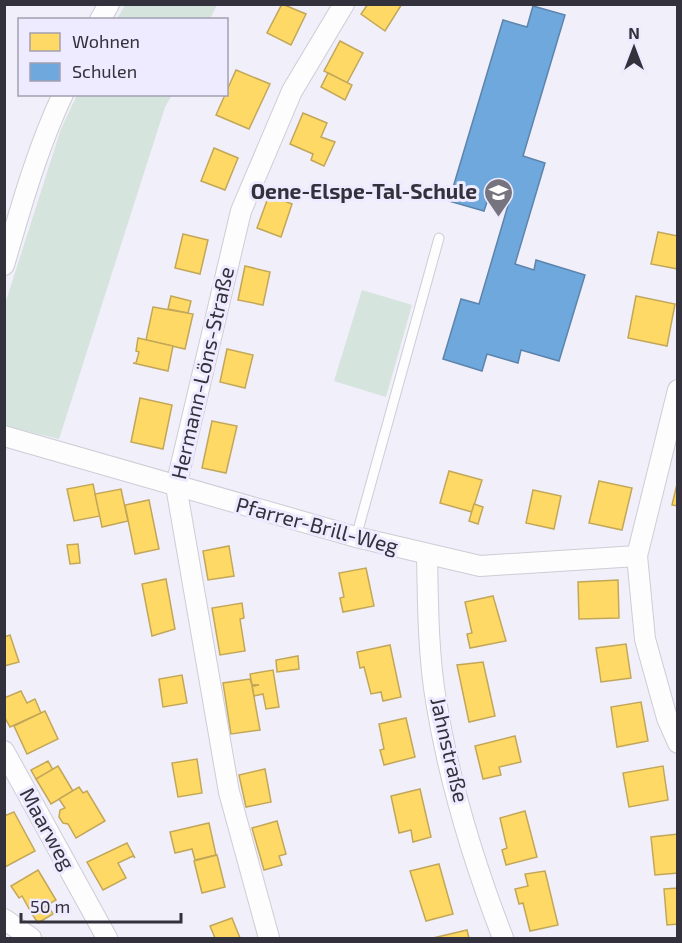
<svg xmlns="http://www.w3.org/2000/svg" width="682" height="943" viewBox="0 0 682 943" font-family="'Exo 2',sans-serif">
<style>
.green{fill:#d5e4dc}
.homes{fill:#ffd966;stroke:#c2a759;stroke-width:1.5}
.schools{fill:#6fa8dc;stroke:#5d84ac;stroke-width:1.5}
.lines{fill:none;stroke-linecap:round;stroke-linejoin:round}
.service-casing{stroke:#ceccd5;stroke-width:11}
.minor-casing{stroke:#ceccd5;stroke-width:22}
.service{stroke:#fdfdfe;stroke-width:9}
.minor{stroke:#fdfdfe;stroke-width:20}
.labels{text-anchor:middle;stroke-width:6;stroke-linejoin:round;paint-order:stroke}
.poi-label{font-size:21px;font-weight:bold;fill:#33313b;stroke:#eeeaff;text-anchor:end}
.street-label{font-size:21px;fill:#33313b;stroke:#eeeaff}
</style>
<rect width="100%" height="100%" fill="#f1effa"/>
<g class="green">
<path d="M125 5V4L217 5 210 19H117Z"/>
<path d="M77 95H172L165 107 59 439 5 426V304L61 129Z"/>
<path d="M362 290 412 305 386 397 334 381Z"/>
</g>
<g class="homes">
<path d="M282 4 306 14 291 45 267 33Z"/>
<path d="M368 4H402L385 31 361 14Z"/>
<path d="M340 41 363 53 347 83 324 71Z"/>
<path d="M236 70 270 84 249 129 216 115Z"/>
<path d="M328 73 352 85 345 100 321 87Z"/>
<path d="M303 113 327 123 321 137 335 142 324 166 311 160 313 154 290 144Z"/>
<path d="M214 148 238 158 225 190 201 181Z"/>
<path d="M269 195 292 204 281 237 257 228Z"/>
<path d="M658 232 678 236V269L651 264Z"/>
<path d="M183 234 208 240 200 274 175 268Z"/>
<path d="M245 266 270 272 263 305 238 300Z"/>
<path d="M171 296 191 301 188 313 168 309Z"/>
<path d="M636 296 675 304 667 346 628 338Z"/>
<path d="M153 307 193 314 185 349 146 340Z"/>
<path d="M138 338 173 346 168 371 133 363H136L139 352 136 351Z"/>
<path d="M227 349 253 355 245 388 220 382Z"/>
<path d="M140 398 172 405 163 449 131 442Z"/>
<path d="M212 421 237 426 226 473 202 468Z"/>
<path d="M449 471 482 480 472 512 440 503Z"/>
<path d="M678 480V506L672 505Z"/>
<path d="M599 481 632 488 622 530 589 523Z"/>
<path d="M93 484 100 516 74 521 67 489Z"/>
<path d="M121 489 128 521 102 527 95 494Z"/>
<path d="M533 490 561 496 554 529 526 523Z"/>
<path d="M149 500 159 549 135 554 125 505Z"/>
<path d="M474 504 483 507 478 524 469 521Z"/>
<path d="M78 544 80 563 70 564 67 545Z"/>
<path d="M229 546 234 576 208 580 203 551Z"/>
<path d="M366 568 374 606 343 612 340 598 344 597 339 573Z"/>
<path d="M166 579 175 629 152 636 142 584Z"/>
<path d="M618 580 619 618 579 619 578 582Z"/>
<path d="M493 596 506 641 470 648 467 634 472 633 465 602Z"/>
<path d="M242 603 244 618 240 619 245 651 220 655 212 608Z"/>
<path d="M10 635 19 662 4 666V637Z"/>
<path d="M626 644 631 678 601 682 596 648Z"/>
<path d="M390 645 401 697 383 701 381 692 371 694 364 667 360 668 357 652Z"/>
<path d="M298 656 299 669 277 672 276 660Z"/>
<path d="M483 662 495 716 469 722 457 665Z"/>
<path d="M273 670 279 707 266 709 263 694 254 696 252 686 259 685H252L250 674Z"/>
<path d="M182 675 187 703 163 707 159 679Z"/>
<path d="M250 679 252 685H259L252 686 260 730 231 734 223 683Z"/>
<path d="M21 691 27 703 35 699 41 713 10 727 4 716V698Z"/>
<path d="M641 702 648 741 617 747 611 707Z"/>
<path d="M45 711 58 739 27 754 14 726Z"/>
<path d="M406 718 415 757 384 765 380 750 384 749 379 724Z"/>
<path d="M515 736 521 762 499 767 501 775 483 779 475 746Z"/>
<path d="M197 759 202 793 178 797 172 763Z"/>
<path d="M48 761 53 770 36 779 31 770Z"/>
<path d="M58 766 73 791 51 804 36 779Z"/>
<path d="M663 766 668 800 629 807 623 773Z"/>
<path d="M265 769 271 802 246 807 239 775Z"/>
<path d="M79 787 83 793 87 791 105 821 76 838 68 824 63 823 59 817 60 810 65 808 59 799Z"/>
<path d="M420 789 431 837 413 842 411 830 399 833 391 796Z"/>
<path d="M525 811 537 857 506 865 502 850 507 848 500 818Z"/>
<path d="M14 812 35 851 5 867 4 816Z"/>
<path d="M277 821 286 854 279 856 282 865 264 870 252 828Z"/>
<path d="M209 823 216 855 195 860 192 849 175 853 170 832Z"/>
<path d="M678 834V873L655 875 651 837Z"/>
<path d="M127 843 135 858 133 856 118 863 126 878 103 890 87 862Z"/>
<path d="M217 855 225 887 202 893 194 861Z"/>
<path d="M439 864 453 914 426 921 410 871Z"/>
<path d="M38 870 56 900 32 914 22 896 19 898 11 886Z"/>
<path d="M545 871 558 925 530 931 523 903 519 904 515 889 528 886 525 874Z"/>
<path d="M678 888V924L667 925 664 889Z"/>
<path d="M48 905 53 914 38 923 32 914Z"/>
<path d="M232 918 240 938H215L210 926Z"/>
<path d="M467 930 469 938H433Z"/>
</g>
<path class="schools" d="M533 6 565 15 523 156 545 163 515 264 534 270 536 260 585 275 559 361 521 350 518 363 487 354 482 371 443 359 461 299 479 304 509 202 489 196 484 211 449 201 503 20 527 27Z"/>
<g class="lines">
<defs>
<path id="service" d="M356 537 439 238"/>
<g id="minor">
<path d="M100 20 109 4"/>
<path d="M4 265C21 207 37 149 63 94"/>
<path d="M678 390 637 556 645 639 667 718 678 743"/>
<path d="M4 436 356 537 480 566 637 556"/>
<path d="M427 555C428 604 428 653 436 701 449 781 474 863 503 938"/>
<path d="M4 751 107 938"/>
<path d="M4 919 31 938"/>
<path d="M269 938 229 792 176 486 241 211 292 91 344 4"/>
</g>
</defs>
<use href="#service" class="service-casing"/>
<use href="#minor" class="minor-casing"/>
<use href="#service" class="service"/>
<use href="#minor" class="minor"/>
</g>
<defs>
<symbol id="school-pin" viewBox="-11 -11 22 30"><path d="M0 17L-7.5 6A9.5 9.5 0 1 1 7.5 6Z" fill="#76747e" stroke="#eeeaff"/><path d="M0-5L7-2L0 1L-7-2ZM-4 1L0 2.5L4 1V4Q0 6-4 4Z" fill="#fff"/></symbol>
</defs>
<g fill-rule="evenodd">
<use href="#school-pin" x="482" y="176" width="33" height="45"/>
</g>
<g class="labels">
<g class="poi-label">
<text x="477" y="199">Oene-Elspe-Tal-Schule</text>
</g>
<g class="street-label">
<text transform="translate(203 373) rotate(-77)" y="7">Hermann-Löns-Straße</text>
<text transform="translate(317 526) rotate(15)" y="7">Pfarrer-Brill-Weg</text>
<text transform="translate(449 750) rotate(77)" y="7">Jahnstraße</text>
<text transform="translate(47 829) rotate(61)" y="7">Maarweg</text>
</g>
</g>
<rect width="682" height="943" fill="none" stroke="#33313b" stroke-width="12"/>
<rect x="18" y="18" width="210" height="78" fill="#eeeaff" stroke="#a3a0b1" stroke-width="1.5"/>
<rect x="30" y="33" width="30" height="18" fill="#ffd966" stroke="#a3a0b1" stroke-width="1.5"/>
<text x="72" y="48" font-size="18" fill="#33313b">Wohnen</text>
<rect x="30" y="63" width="30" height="18" fill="#6fa8dc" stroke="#a3a0b1" stroke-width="1.5"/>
<text x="72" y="78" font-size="18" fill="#33313b">Schulen</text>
<g transform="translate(634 48)" stroke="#eeeaff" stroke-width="4.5" paint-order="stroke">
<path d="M0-4.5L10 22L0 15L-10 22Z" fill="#33313b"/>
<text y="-9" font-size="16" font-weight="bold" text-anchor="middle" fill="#33313b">N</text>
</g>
<path d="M21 913v9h160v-9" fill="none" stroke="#33313b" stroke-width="3"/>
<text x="30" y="913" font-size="18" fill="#33313b" stroke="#eeeaff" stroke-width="4.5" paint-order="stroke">50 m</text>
</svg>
